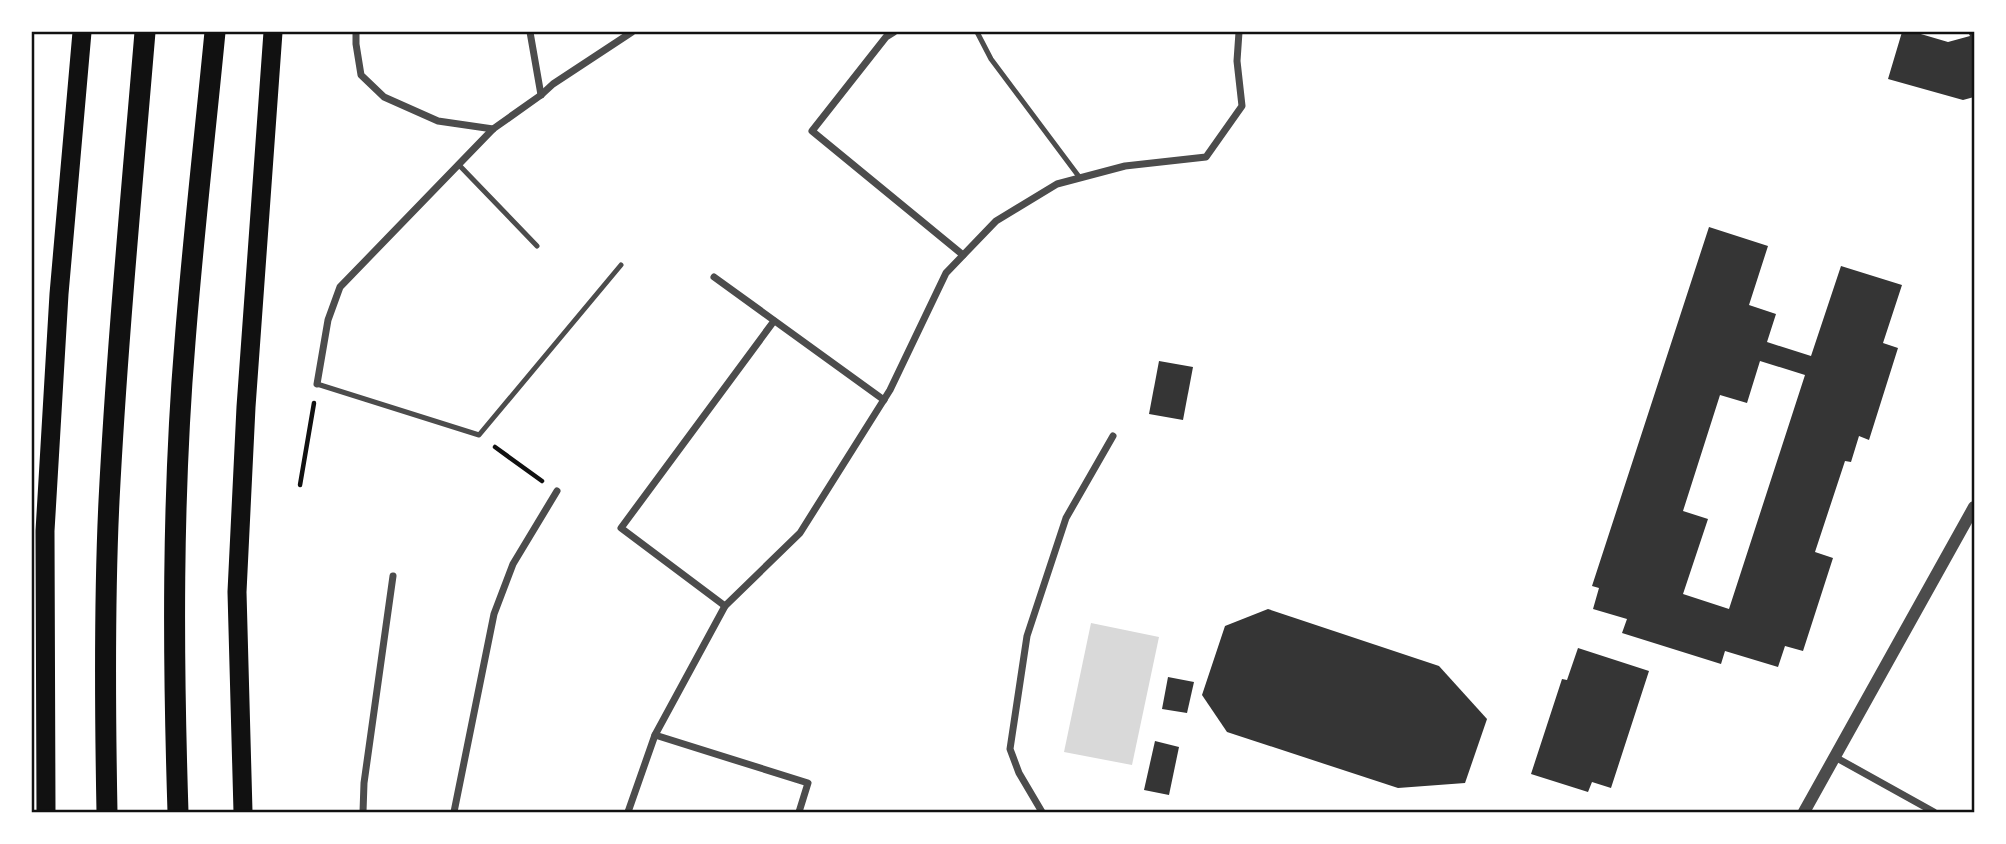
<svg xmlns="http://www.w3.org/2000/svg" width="2006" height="844" viewBox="0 0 2006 844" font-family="Roboto,sans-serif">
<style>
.water{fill:#d9d9d9}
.building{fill:#353535;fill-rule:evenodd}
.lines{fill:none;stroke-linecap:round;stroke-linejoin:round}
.path{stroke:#111;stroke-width:4.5}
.service{stroke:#4c4c4c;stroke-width:5}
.minor{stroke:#4c4c4c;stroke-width:7}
.tertiary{stroke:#4c4c4c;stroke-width:12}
.trunk{stroke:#111;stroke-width:19}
.motorway{stroke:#111;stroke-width:21}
.neatline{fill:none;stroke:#111;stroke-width:2.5}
</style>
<rect width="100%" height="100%" fill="#fff"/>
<path class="water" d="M1091 623 1159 637 1132 765 1064 752Z"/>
<g class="building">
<path d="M1902 32H1914L1948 42 1970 36 1968 32H1974V97L1963 100 1888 79Z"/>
<path d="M1709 227 1768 246 1749 305 1776 314 1767 342 1811 356 1841 266 1902 285 1883 343 1898 348 1869 440 1859 436 1851 462 1845 461 1815 552 1833 558 1803 651 1785 646 1778 667 1725 651 1721 664 1622 633 1627 619 1593 609 1599 588 1592 586ZM1760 361 1805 375 1729 609 1683 594 1708 519 1683 511 1720 395 1747 403Z"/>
<path d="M1159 361 1193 367 1183 420 1149 414Z"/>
<path d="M1268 609 1439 666 1487 719 1465 783 1398 788 1227 732 1202 695 1225 626Z"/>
<path d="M1578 648 1649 671 1611 788 1592 782 1588 792 1531 774 1562 679 1567 680Z"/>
<path d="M1168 677 1194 682 1187 713 1162 709Z"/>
<path d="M1155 741 1179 747 1169 795 1144 790Z"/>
</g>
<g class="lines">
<g class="path">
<path d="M495 447 542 481"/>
<path d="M300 485 314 403"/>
</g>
<g class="service">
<path d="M977 32 991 59 1080 178"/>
<path d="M459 165 537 246"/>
<path d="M317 384 479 435 621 265"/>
</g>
<g class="minor">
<path d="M356 32V44L361 75 384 97 438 121 493 129"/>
<path d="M530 32 541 95"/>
<path d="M894 32 886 37 812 131 963 255"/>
<path d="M714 277 884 400"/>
<path d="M317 384 328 320 340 287 493 129 541 95 553 84 632 32"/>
<path d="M725 606 621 528 774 321"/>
<path d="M655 735 808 783 799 812"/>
<path d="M1835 757 1934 812"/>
<path d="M363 812 364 783 393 576"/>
<path d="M454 812 494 614 513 564 557 491"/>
<path d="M628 812 655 735 725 606 800 533 890 390 946 273 996 221 1057 184 1125 166 1206 157 1242 106 1237 61 1239 32"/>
<path d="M1042 812 1019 773 1010 749 1027 636 1066 518 1113 436"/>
</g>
<path class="tertiary" d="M1804 812 1974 507"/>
<g class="trunk">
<path d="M46 812 45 531 59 294 82 32"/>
<path d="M243 812 237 592 246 407 273 32"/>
</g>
<g class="motorway">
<path d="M107 812C105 708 104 605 109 501 117 344 132 188 145 32"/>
<path d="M178 812C173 656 172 499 185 342 193 238 205 135 215 32"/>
</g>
</g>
<rect width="2006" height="844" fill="none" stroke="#ffffff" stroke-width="66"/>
<rect x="33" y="33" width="1940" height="778" class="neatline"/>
</svg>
